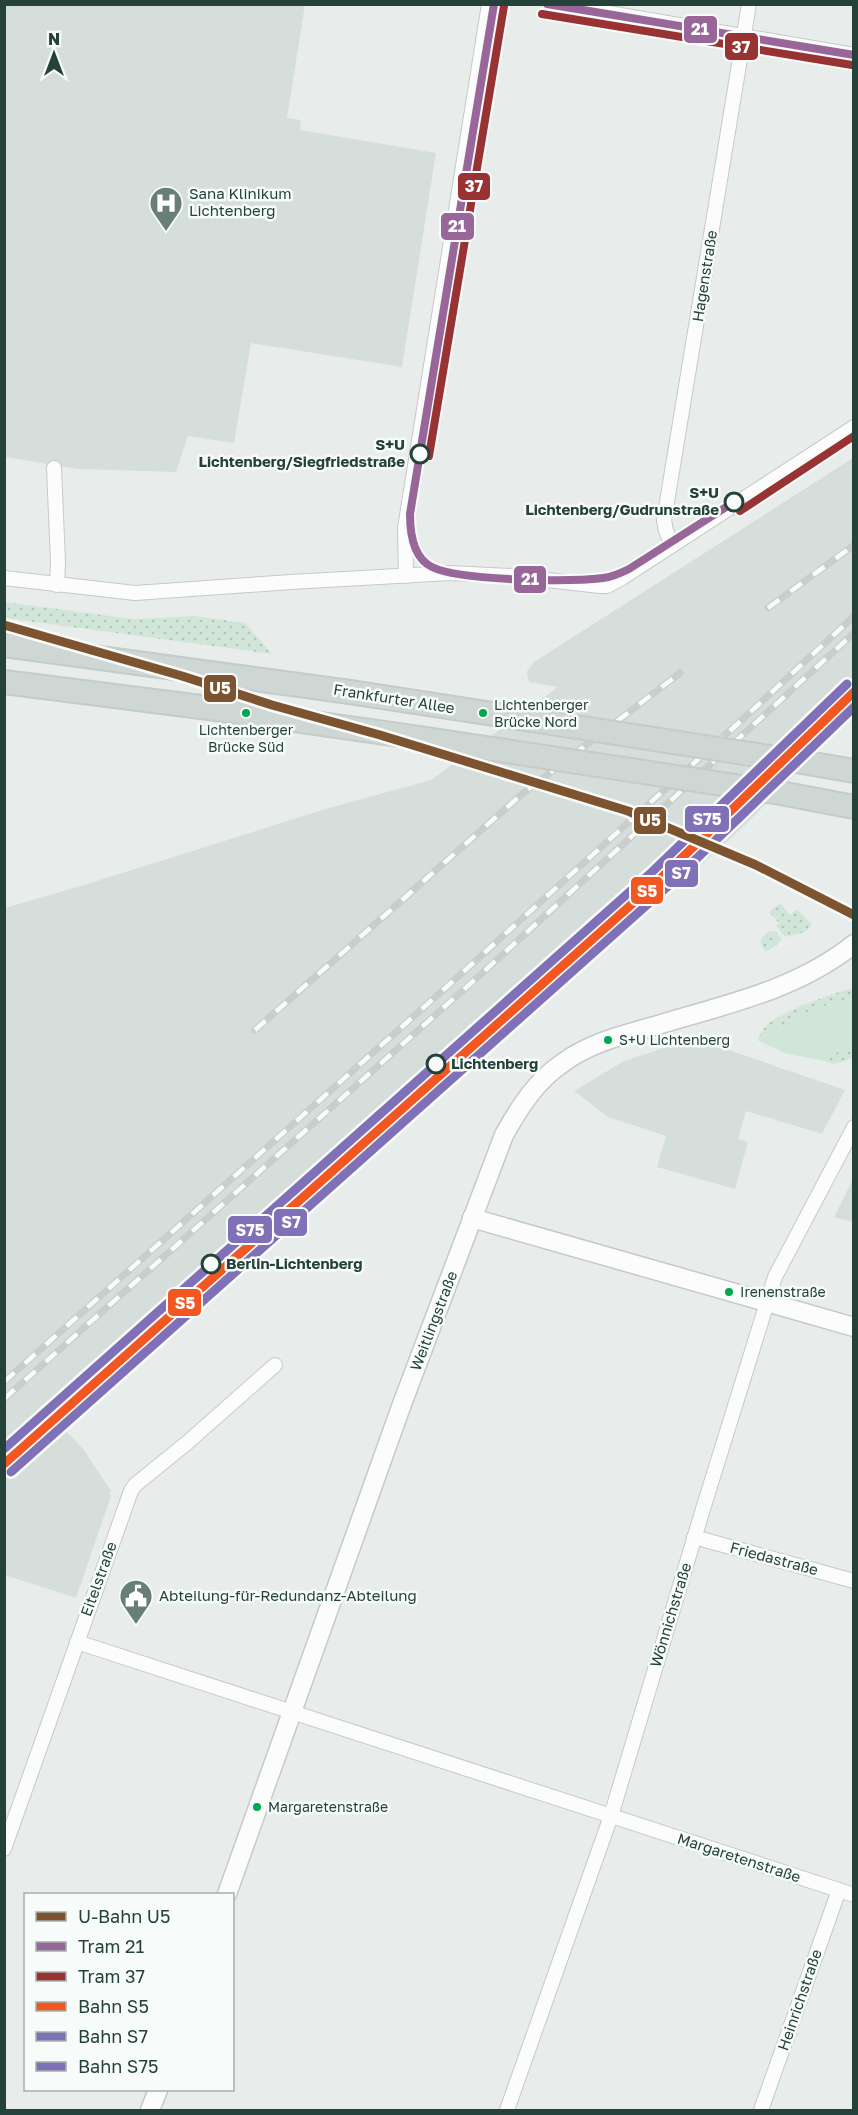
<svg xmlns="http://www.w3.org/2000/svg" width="858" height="2115" viewBox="0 0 858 2115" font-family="'Golos Text',sans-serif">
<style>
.built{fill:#d6dedb}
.grass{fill:url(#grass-dots)}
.pitch{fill:#d1e6d8}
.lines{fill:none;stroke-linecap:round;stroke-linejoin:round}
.minor-casing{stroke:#c5cac8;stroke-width:16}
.tertiary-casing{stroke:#c5cac8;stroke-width:21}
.primary-casing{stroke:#c3ccc9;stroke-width:26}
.minor{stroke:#fcfcfc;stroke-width:14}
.tertiary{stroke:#fcfcfc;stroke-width:18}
.primary{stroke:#cfd7d5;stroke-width:22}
.rail-casing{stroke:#c9cdcc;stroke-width:7}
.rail{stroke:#f7fbf9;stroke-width:4.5;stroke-dasharray:14;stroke-linecap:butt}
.primary-bridge-casing{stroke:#c3ccc9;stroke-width:26;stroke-linecap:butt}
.primary-bridge{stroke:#cfd7d5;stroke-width:22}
.rail-1-casing{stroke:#f7fbf9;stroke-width:14}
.rail-2-casing{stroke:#f7fbf9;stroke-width:14}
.rail-3-casing{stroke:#f7fbf9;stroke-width:14}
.rail-1{stroke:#f25721;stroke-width:9}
.rail-2{stroke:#8070b7;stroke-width:9}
.rail-3{stroke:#8070b7;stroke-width:9}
.tram-1-casing{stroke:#f7fbf9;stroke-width:12}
.tram-2-casing{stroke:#f7fbf9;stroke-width:12}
.tram-1{stroke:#969;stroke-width:8}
.tram-2{stroke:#933;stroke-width:8}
.metro-1-casing{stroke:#f7fbf9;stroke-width:14}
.metro-1{stroke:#7e5330;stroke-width:9}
.stop-dot{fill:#f7fbf9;stroke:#24423a;stroke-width:3}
.bus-dot{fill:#00a651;stroke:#f7fbf9;stroke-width:2}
.labels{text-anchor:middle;stroke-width:5;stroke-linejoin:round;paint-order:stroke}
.bus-label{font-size:14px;fill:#24423a;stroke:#f7fbf9;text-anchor:start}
.poi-label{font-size:15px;fill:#24423a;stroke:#f7fbf9;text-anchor:start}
.street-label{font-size:15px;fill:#24423a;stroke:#f7fbf9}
.stop-label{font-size:15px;font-weight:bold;fill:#24423a;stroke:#f7fbf9;text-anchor:end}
.line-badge{stroke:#f7fbf9;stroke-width:2}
.badge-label{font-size:16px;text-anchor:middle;font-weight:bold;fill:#fff}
</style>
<defs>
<pattern id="grass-dots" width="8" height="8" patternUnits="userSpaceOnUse" patternTransform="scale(1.5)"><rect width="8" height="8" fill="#d1e6d8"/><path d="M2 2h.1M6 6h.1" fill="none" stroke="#b3c6ba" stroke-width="1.8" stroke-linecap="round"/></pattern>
</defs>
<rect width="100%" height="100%" fill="#e8edeb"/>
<g class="built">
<path d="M4 5H305L287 118 301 120 300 130 436 153 402 367 251 343 234 443 188 436 176 472 77 469 5 457Z"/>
<path d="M853 458V718L838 731 740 830 65 1430 84 1450 111 1491 109 1493 111 1496 76 1598 5 1575V908L84 885 329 808 431 780 558 687 530 682 528 679 527 671 534 662Z"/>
<path d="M694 1038 845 1090 822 1134 746 1111 738 1139 748 1142 735 1189 657 1167 666 1136 608 1117 574 1091 624 1061Z"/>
<path d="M853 1179V1222L834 1217Z"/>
</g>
<g class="grass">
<path d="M5 602 133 619 194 616 245 623 272 654 5 618Z"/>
<path d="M780 903 790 915 797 909 812 925 805 932 785 937 776 926 779 923 769 912Z"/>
<path d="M769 931H775L782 940 770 950 765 952 761 944V939Z"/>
<path d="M853 988V998C820 1004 786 1023 757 1040 760 1036 763 1028 767 1025 781 1011 834 993 853 988Z"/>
<path d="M853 1038V1058L834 1064 824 1061 845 1047Z"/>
</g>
<path class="pitch" d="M853 998V1038L845 1047 824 1061 784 1053 757 1040C786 1023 820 1004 853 998Z"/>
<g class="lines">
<defs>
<g id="minor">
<path d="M557 4 854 55"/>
<path d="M54 468 58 561 57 585"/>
<path d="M672 545 666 531 664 520 749 4"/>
<path d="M406 576 405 528 489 4"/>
<path d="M4 578 135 593 291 582 450 573 512 576 600 586H607L622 578 854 427"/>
<path d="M694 1537 854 1581"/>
<path d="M77 1642 854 1895"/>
<path d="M4 1849 131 1491 135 1485 188 1442 275 1365"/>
<path d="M507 2110 611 1816 703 1509 775 1277 854 1127"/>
<path d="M761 2110 839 1890"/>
</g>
<g id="tertiary">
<path d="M472 1218 854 1327"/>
<path d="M227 1894 402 1404 504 1135C520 1106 537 1080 564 1062 593 1041 628 1034 661 1024 728 1004 798 989 854 944"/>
<path d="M150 2110 158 2090"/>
</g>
<g id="primary">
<path d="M4 645 350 692 506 716"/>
<path d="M4 682 209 708 420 738"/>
<path d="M802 762 854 771"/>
<path d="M775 792 854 807"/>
</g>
</defs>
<use href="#minor" class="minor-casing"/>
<use href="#tertiary" class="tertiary-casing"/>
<use href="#primary" class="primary-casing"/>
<use href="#minor" class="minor"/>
<use href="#tertiary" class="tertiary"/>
<use href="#primary" class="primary"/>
<defs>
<g id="rail">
<path d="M768 608 854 545"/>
<path d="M730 731 854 616"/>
<path d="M255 1030 521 795 680 673"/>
<path d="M4 1382 451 983 736 725"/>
<path d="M4 1399 479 976 854 633"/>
</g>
</defs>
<use href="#rail" class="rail-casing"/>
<use href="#rail" class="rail"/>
<defs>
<g id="primary-bridge">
<path d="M506 716 802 762"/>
<path d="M420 738 775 792"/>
</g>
</defs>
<use href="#primary-bridge" class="primary-bridge-casing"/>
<use href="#primary-bridge" class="primary-bridge"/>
<defs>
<path id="rail-1" d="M4 1464 660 879 854 692"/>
<path id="rail-2" d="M11 1472 667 887 854 707"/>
<path id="rail-3" d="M4 1449 653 871 847 684"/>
</defs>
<use href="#rail-1" class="rail-1-casing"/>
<use href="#rail-2" class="rail-2-casing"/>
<use href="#rail-3" class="rail-3-casing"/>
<use href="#rail-1" class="rail-1"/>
<use href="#rail-2" class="rail-2"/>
<use href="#rail-3" class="rail-3"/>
<defs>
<g id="tram-1">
<path d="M494 4 410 514C410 533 413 558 432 567 460 581 570 582 603 578 613 577 621 573 629 569L734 502"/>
<path d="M547 4 854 55"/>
</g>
<g id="tram-2">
<path d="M542 14 852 65"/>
<path d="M429 456 504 6"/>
<path d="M740 511 854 436"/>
</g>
</defs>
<use href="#tram-1" class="tram-1-casing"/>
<use href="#tram-2" class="tram-2-casing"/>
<use href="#tram-1" class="tram-1"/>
<use href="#tram-2" class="tram-2"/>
<defs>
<path id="metro-1" d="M4 625 182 676 272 705 380 735 628 811 756 865 854 915"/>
</defs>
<use href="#metro-1" class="metro-1-casing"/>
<use href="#metro-1" class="metro-1"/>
</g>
<defs>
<symbol id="hospital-pin" viewBox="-11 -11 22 30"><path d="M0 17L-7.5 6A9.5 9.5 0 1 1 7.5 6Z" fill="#697e78" stroke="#f7fbf9"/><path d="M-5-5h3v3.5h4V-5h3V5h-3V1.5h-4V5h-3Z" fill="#fff"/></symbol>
<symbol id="civic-pin" viewBox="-11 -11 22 30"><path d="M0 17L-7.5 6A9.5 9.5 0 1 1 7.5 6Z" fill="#697e78" stroke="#f7fbf9"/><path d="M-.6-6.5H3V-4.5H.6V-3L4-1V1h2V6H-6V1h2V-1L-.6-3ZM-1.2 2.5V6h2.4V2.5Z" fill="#fff"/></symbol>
</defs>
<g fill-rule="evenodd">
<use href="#hospital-pin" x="147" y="184" width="38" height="52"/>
<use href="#civic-pin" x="117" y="1577" width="38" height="52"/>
</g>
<g class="stop-dot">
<circle cx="420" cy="454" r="9"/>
<circle cx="734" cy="502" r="9"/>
<circle cx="436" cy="1064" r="9"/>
<circle cx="211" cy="1264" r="9"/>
</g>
<g class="bus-dot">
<circle cx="246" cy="713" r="5"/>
<circle cx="483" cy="713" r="5"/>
<circle cx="608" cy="1040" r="5"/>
<circle cx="729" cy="1292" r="5"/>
<circle cx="257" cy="1807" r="5"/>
</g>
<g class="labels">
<g class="bus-label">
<text x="494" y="710">Lichtenberger<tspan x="494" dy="17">Brücke Nord</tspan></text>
<text x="246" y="735" text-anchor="middle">Lichtenberger<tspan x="246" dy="17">Brücke Süd</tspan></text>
<text x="619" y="1045">S+U Lichtenberg</text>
<text x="740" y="1297">Irenenstraße</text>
<text x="268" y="1812">Margaretenstraße</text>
</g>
<g class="poi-label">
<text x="189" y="199">Sana Klinikum<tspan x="189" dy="17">Lichtenberg</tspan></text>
<text x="159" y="1601">Abteilung-für-Redundanz-Abteilung</text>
</g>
<g class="street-label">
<text transform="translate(705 276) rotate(-81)" y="5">Hagenstraße</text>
<text transform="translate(394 699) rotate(9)" y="5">Frankfurter Allee</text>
<text transform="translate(434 1321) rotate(-69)" y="5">Weitlingstraße</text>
<text transform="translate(774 1559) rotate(15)" y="5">Friedastraße</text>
<text transform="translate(99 1579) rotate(-70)" y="5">Eitelstraße</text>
<text transform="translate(671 1615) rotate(-73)" y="5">Wönnichstraße</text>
<text transform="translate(739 1858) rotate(18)" y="5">Margaretenstraße</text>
<text transform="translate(800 2000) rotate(-71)" y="5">Heinrichstraße</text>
</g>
<g class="stop-label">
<text x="405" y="450">S+U<tspan x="405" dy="17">Lichtenberg/Siegfriedstraße</tspan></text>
<text x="719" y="498">S+U<tspan x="719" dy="17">Lichtenberg/Gudrunstraße</tspan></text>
<text x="451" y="1069" text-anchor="start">Lichtenberg</text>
<text x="226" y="1269" text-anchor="start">Berlin-Lichtenberg</text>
</g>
</g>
<g class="line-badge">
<rect x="683" y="15" width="35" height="29" rx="6" fill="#969"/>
<rect x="724" y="32" width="35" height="29" rx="6" fill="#933"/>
<rect x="457" y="172" width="34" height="29" rx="6" fill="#933"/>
<rect x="440" y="212" width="35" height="29" rx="6" fill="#969"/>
<rect x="513" y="565" width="34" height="29" rx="6" fill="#969"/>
<rect x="203" y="674" width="34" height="29" rx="6" fill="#7e5330"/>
<rect x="684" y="805" width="46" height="28" rx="6" fill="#8070b7"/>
<rect x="633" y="806" width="34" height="29" rx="6" fill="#7e5330"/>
<rect x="664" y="859" width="35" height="29" rx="6" fill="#8070b7"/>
<rect x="630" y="876" width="34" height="29" rx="6" fill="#f25721"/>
<rect x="273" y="1208" width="35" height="29" rx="6" fill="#8070b7"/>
<rect x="227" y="1215" width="46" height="29" rx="6" fill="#8070b7"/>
<rect x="167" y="1288" width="35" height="29" rx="6" fill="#f25721"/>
</g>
<g class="badge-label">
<text x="700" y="35">21</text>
<text x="741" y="53">37</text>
<text x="474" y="192">37</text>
<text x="457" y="232">21</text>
<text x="530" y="585">21</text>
<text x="220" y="694">U5</text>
<text x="707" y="825">S75</text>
<text x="650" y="826">U5</text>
<text x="681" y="879">S7</text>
<text x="647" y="897">S5</text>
<text x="291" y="1228">S7</text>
<text x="250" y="1236">S75</text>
<text x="185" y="1309">S5</text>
</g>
<rect width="858" height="2115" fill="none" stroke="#24423a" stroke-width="12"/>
<rect x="24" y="1893" width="210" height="198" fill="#f7fbf9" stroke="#a3b1ad" stroke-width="1.5"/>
<rect x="36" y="1912" width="30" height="9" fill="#7e5330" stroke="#a3b1ad" stroke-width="1.5"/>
<text x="78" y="1923" font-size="18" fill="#24423a">U-Bahn U5</text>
<rect x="36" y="1942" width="30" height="9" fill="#996699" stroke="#a3b1ad" stroke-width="1.5"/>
<text x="78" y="1953" font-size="18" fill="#24423a">Tram 21</text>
<rect x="36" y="1972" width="30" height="9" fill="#993333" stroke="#a3b1ad" stroke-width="1.5"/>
<text x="78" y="1983" font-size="18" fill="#24423a">Tram 37</text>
<rect x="36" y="2002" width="30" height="9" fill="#f25721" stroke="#a3b1ad" stroke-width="1.5"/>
<text x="78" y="2013" font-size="18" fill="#24423a">Bahn S5</text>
<rect x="36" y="2032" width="30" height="9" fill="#8070b7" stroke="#a3b1ad" stroke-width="1.5"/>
<text x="78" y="2043" font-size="18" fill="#24423a">Bahn S7</text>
<rect x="36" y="2062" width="30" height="9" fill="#8070b7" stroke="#a3b1ad" stroke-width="1.5"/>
<text x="78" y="2073" font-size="18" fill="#24423a">Bahn S75</text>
<g transform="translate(54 54)" stroke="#f7fbf9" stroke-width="4.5" paint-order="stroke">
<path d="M0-4.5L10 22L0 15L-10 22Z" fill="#24423a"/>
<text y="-9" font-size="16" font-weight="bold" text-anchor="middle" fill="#24423a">N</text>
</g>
</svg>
